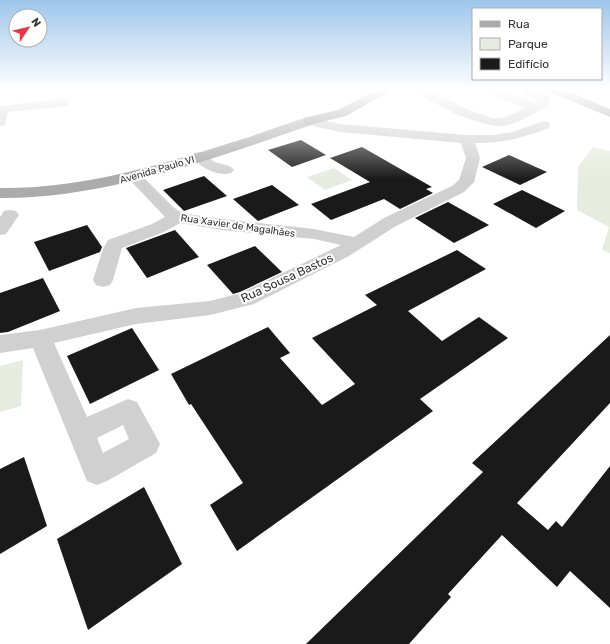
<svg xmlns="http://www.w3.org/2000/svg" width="610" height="644" viewBox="0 0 610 644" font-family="Rubik,sans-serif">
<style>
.green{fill:#e6ecdf}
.building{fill:#1a1a1a}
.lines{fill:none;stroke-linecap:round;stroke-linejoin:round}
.minor{fill:#d0d0d0;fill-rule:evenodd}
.major{fill:#ababab;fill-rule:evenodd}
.highway{fill:#9a9a9a;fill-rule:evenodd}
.labels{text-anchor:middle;stroke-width:4;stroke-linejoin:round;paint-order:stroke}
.far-street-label{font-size:10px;fill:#333;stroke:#fff}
.street-label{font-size:12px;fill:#333;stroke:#fff}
</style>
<rect width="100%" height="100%" fill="#fff"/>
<g class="green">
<path d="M593 147 610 151V253L602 250 609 227 577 210 578 167Z"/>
<path d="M334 168 352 180 325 190 307 177Z"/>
<path d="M23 360 21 406 0 412V366Z"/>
</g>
<g class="building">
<path d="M301 140 326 155 292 167 268 150Z"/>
<path d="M362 147 432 187 426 189 433 193 400 209 384 199 331 220 311 204 370 182 330 158Z"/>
<path d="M509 155 547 172 520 185 482 167Z"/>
<path d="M204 176 227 196 184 211 163 190Z"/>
<path d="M272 185 299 205 258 221 233 199Z"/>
<path d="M522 190 565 211 536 228 493 204Z"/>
<path d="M448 202 489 225 454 243 415 218Z"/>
<path d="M87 225 102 247 100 252 49 271 34 242Z"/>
<path d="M175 230 199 257 147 278 126 248Z"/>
<path d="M255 246 282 272 240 292 233 294 207 265Z"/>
<path d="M457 250 486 269 408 311 442 341 479 317 508 338 420 399 433 411 237 551 210 505 243 483 191 404 189 405 171 374 268 327 290 353 280 358 322 405 355 384 312 338 377 305 365 295Z"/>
<path d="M43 278 60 311 8 332 0 333V293Z"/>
<path d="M132 328 159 370 90 404 67 356Z"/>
<path d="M610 335V403L517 503 548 530 556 521 562 527 610 466V608L570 571 557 587 502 535 448 594 451 597 409 644H306L483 472 472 463Z"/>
<path d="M24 457 47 526 0 554V469Z"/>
<path d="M144 487 182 564 88 630 57 539Z"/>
</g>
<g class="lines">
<g class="minor">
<path d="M416 89H430L464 108 492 118H503L525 108 481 91 479 89H495L535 103 539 100 521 91 519 89C530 89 544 89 551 98L548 106C534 113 519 123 503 126 484 128 427 104 416 89Z"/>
<path d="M63 99 67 100 69 103 67 106 8 112 5 125 0 126V106Z"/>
<path d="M309 117 340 124 467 135H493L512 132 544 121 549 122 550 125 549 128C522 138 504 143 475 143L480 158 474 182 464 192 396 226 349 256 254 304 210 315 136 324 54 343 87 417 128 399 137 402 160 444 156 453 107 481 97 485 87 481 33 348 0 353V335L40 330 136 308 210 301 241 293 341 245 314 239 222 230 180 223 164 232 122 248 113 280 110 285 103 287 96 285 93 280 103 249 108 240 152 224 165 217 129 179 126 176 129 173 134 171 139 173 173 207 182 213 222 219 314 229 354 237 384 218 452 186 459 180 466 158 461 143 340 132 304 124 303 121 304 118ZM123 425 129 439 103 453 97 438Z"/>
<path d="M199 152C205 153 208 157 213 161 219 165 229 163 234 170L231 173C218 177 199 167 192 156L194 153Z"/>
<path d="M10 210 16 211 19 215 6 234 0 235V217L4 211Z"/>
</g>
<path class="major" d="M309 117 314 118 315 121 314 124C215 158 105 199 0 198V188C84 189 163 164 243 139 265 132 287 123 309 117Z"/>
<g class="highway">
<path d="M378 89H392L390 91 346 116 309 125 304 124 303 121 304 118 338 110Z"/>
<path d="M546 89H562L610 109V117L548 91Z"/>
</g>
</g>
<linearGradient id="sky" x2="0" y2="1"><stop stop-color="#9ec6ea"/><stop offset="0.5" stop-color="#fff"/><stop offset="1" stop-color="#fff" stop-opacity="0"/></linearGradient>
<rect width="610" height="179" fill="url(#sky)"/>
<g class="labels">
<g class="far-street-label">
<text transform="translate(157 169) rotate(-16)" y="4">Avenida Paulo VI</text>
<text transform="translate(238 225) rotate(8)" y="4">Rua Xavier de Magalhães</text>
</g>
<g class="street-label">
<text transform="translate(287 278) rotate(-25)" y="4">Rua Sousa Bastos</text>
</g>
</g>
<rect x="472" y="8" width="130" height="72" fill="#ffffff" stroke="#adadad"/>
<rect x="480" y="21" width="20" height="6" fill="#ababab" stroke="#adadad"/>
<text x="508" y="28" font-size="12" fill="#333333">Rua</text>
<rect x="480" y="38" width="20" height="12" fill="#e6ecdf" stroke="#adadad"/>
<text x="508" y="48" font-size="12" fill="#333333">Parque</text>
<rect x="480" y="58" width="20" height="12" fill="#1a1a1a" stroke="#adadad"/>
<text x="508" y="68" font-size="12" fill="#333333">Edifício</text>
<g transform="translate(28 28) rotate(55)"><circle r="19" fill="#ffffff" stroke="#adadad"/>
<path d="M0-3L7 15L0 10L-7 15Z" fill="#e63946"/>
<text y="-6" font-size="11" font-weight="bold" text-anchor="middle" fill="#333333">N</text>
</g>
</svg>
